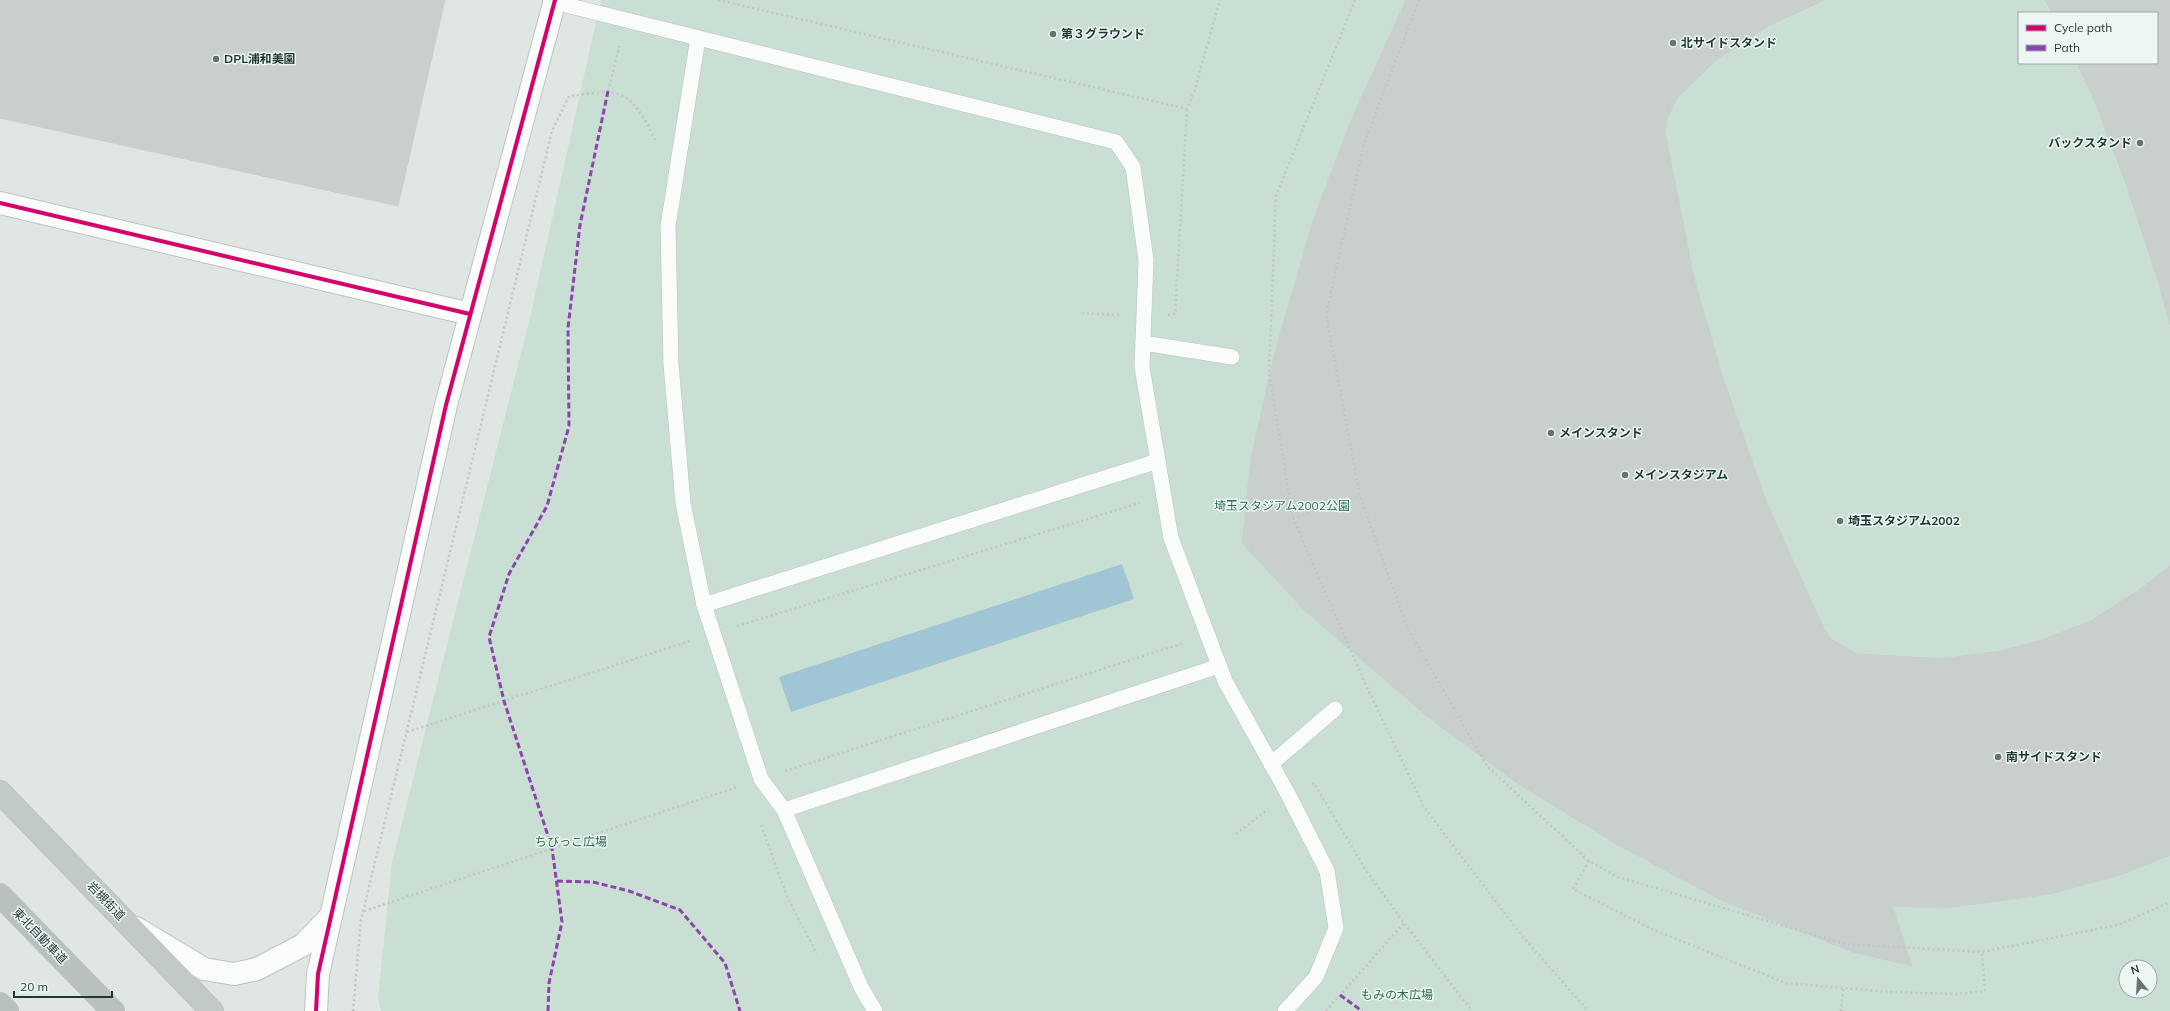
<svg xmlns="http://www.w3.org/2000/svg" width="2170" height="1011" viewBox="0 0 2170 1011" font-family="Mulish,'Noto Sans JP',sans-serif">
<style>
.green{fill:#c9dfd3;fill-rule:evenodd}
.water{fill:#a0c6d5}
.building{fill:#c9cfcd;stroke:#c9cfcd}
.lines{fill:none;stroke-linecap:round;stroke-linejoin:round}
.service-casing{stroke:#bdc3c1;stroke-width:16}
.minor-casing{stroke:#bdc3c1;stroke-width:24}
.tertiary-casing{stroke:#bdc3c1;stroke-width:24}
.trunk-casing{stroke:#bac3c2;stroke-width:24}
.motorway-casing{stroke:#bac3c2;stroke-width:24}
.path{stroke:#bec7c6;stroke-width:2.5;stroke-dasharray:2 3;stroke-linecap:butt}
.service{stroke:#fafbfb;stroke-width:15}
.minor{stroke:#fafbfb;stroke-width:22}
.tertiary{stroke:#fafbfb;stroke-width:22}
.trunk{stroke:#c2cac8;stroke-width:22}
.motorway{stroke:#b9c1bf;stroke-width:22}
.quiet{stroke:#8e44ad;stroke-width:3;stroke-dasharray:6 3;stroke-linecap:butt}
.cycleway-casing{stroke:#edf6f3;stroke-width:6}
.cycleway{stroke:#d6006c;stroke-width:4}
.poi-dot{fill:#637572;stroke:#edf6f3;stroke-width:1.5}
.labels{text-anchor:middle;stroke-width:3;stroke-linejoin:round;paint-order:stroke}
.poi-label{font-size:12px;font-weight:bold;fill:#1f3835;stroke:#edf6f3;text-anchor:start}
.park-label{font-size:12px;fill:#2b6d4e;stroke:#edf6f3}
.street-label{font-size:12px;fill:#1f3835;stroke:#edf6f3}
</style>
<rect width="100%" height="100%" fill="#e0e6e4"/>
<path class="green" d="M601 0H2170V1011H381L378 998 392 862 530 318ZM2019 13H2157V63H2019ZM2126 967H2150V991H2126Z"/>
<path class="water" d="M1122 564 1134 599 791 712 779 677Z"/>
<g class="building">
<path d="M0 0H445L398 206 0 118Z"/>
<path d="M1406 0H1595L1912 966 1853 952 1723 901 1616 844 1517 783 1428 717 1304 610 1242 543 1251 458 1276 348 1314 218 1353 116Z"/>
<path d="M1449 0H1824L1768 26 1716 60 1677 98 1666 120 1665 133 1694 279 1722 375 1765 499 1824 629 1832 640 1857 654 1942 659 2001 651 2042 640 2091 621 2142 588 2170 566V855L2120 875 2049 894 1951 907 1867 906 1783 898 1666 830 1609 758 1534 590 1486 452 1452 339 1415 149 1422 53Z"/>
<path d="M1449 0H1544L1677 98 1666 120 1665 133 1694 279 1722 375 1765 499 1824 629 1832 640 1857 654 1783 898 1666 830 1553 769 1485 713 1412 605 1370 491 1337 313 1386 146 1422 53Z"/>
<path d="M1544 0H1824L1768 26 1716 60 1677 98Z"/>
<path d="M2045 0H2170V325L2160 287 2127 186 2094 99 2077 63H2157V13H2052Z"/>
<path d="M2045 0H2170V325L2160 287 2127 186 2094 99 2077 63H2157V13H2052Z"/>
<path d="M2070 0H2170V307L2091 63H2157V13H2075Z"/>
<path d="M2170 566V855L2120 875 2049 894 1951 907 1867 906 1783 898 1857 654 1942 659 2001 651 2042 640 2091 621 2142 588Z"/>
</g>
<g class="lines">
<defs>
<g id="service">
<path d="M554 2 1116 142 1133 167 1146 260 1142 367 1171 538 1225 681 1288 794 1327 871 1336 928 1316 977 1285 1011"/>
<path d="M698 38 668 226 671 364 683 503 704 605 761 779 784 810 861 987 875 1011"/>
<path d="M1143 343 1232 357"/>
<path d="M704 605 1158 461"/>
<path d="M1271 764 1335 709"/>
<path d="M784 810 1219 666"/>
</g>
<path id="minor" d="M0 203 470 314"/>
<g id="tertiary">
<path d="M136 928 204 969 234 974 257 969 303 945 331 916"/>
<path d="M316 1011 318 974 446 405 555 0"/>
</g>
<path id="trunk" d="M0 792 212 1011"/>
<g id="motorway">
<path d="M0 895 113 1011"/>
<path d="M0 1004 7 1011"/>
</g>
</defs>
<use href="#service" class="service-casing"/>
<use href="#minor" class="minor-casing"/>
<use href="#tertiary" class="tertiary-casing"/>
<use href="#trunk" class="trunk-casing"/>
<use href="#motorway" class="motorway-casing"/>
<g class="path">
<path d="M718 0 1187 109 1194 92 1220 0"/>
<path d="M1355 0 1276 196 1269 373 1293 518 1365 683 1424 807 1522 936 1588 1011"/>
<path d="M1419 0 1364 144 1326 315 1360 496 1407 627 1487 766 1589 861 1618 877 1845 944 1982 952 2118 925 2170 902"/>
<path d="M608 91 620 44"/>
<path d="M1082 313 1119 315"/>
<path d="M1168 315 1175 314 1187 109"/>
<path d="M1293 518 1360 496"/>
<path d="M737 626 1140 503"/>
<path d="M407 732 690 641"/>
<path d="M785 771 1184 643"/>
<path d="M1312 784 1314 783 1365 869 1404 923 1472 1011"/>
<path d="M761 825 788 899 817 954"/>
<path d="M1236 834 1268 809"/>
<path d="M1589 861 1573 889 1654 930 1786 983 1889 992 1956 994 1985 991 1982 952"/>
<path d="M364 911 737 787"/>
<path d="M353 1011 361 920 552 131 569 96C581 95 594 92 606 92 634 92 646 121 656 142"/>
<path d="M1326 1011 1404 923"/>
<path d="M1841 1011 1843 988"/>
</g>
<use href="#service" class="service"/>
<use href="#minor" class="minor"/>
<use href="#tertiary" class="tertiary"/>
<use href="#trunk" class="trunk"/>
<use href="#motorway" class="motorway"/>
<g class="quiet">
<path d="M557 881 593 882 629 891 680 910 725 963 740 1011"/>
<path d="M1340 995 1362 1011"/>
<path d="M548 1011 549 983 562 922 552 848 504 701 489 637 509 574 547 506 569 426 568 328 580 225 608 91"/>
</g>
<defs>
<g id="cycleway">
<path d="M0 203 470 314"/>
<path d="M316 1011 318 974 446 405 555 0"/>
</g>
</defs>
<use href="#cycleway" class="cycleway-casing"/>
<use href="#cycleway" class="cycleway"/>
</g>
<g class="poi-dot">
<circle cx="1053" cy="34" r="4"/>
<circle cx="1673" cy="43" r="4"/>
<circle cx="216" cy="59" r="4"/>
<circle cx="2140" cy="143" r="4"/>
<circle cx="1551" cy="433" r="4"/>
<circle cx="1625" cy="475" r="4"/>
<circle cx="1840" cy="521" r="4"/>
<circle cx="1998" cy="757" r="4"/>
</g>
<g class="labels">
<g class="poi-label">
<text x="1061" y="38">第３グラウンド</text>
<text x="1681" y="47">北サイドスタンド</text>
<text x="224" y="63">DPL浦和美園</text>
<text x="2132" y="147" text-anchor="end">バックスタンド</text>
<text x="1559" y="437">メインスタンド</text>
<text x="1633" y="479">メインスタジアム</text>
<text x="1848" y="525">埼玉スタジアム2002</text>
<text x="2006" y="761">南サイドスタンド</text>
</g>
<g class="park-label">
<text x="1282" y="510">埼玉スタジアム2002公園</text>
<text x="571" y="846">ちびっこ広場</text>
<text x="1397" y="999">もみの木広場</text>
</g>
<g class="street-label">
<text transform="translate(106 901) rotate(46)" y="4">岩槻街道</text>
<text transform="translate(40 936) rotate(46)" y="4">東北自動車道</text>
</g>
</g>
<rect x="2018" y="12" width="140" height="52" fill="#edf6f3" stroke="#9baaa7"/>
<rect x="2026" y="25" width="20" height="6" fill="#d6006c" stroke="#9baaa7"/>
<text x="2054" y="32" font-size="12" fill="#1f3835">Cycle path</text>
<rect x="2026" y="45" width="20" height="6" fill="#8e44ad" stroke="#9baaa7"/>
<text x="2054" y="52" font-size="12" fill="#1f3835">Path</text>
<g transform="translate(2138 979) rotate(342)"><circle r="19" fill="#edf6f3" stroke="#9baaa7"/>
<path d="M0-3L7 15L0 10L-7 15Z" fill="#637572"/>
<text y="-6" font-size="11" font-weight="bold" text-anchor="middle" fill="#1f3835">N</text>
</g>
<path d="M14 991v6h98v-6" fill="none" stroke="#1f3835" stroke-width="2"/>
<text x="20" y="991" font-size="12" fill="#1f3835" stroke="#edf6f3" stroke-width="3" paint-order="stroke">20 m</text>
</svg>
